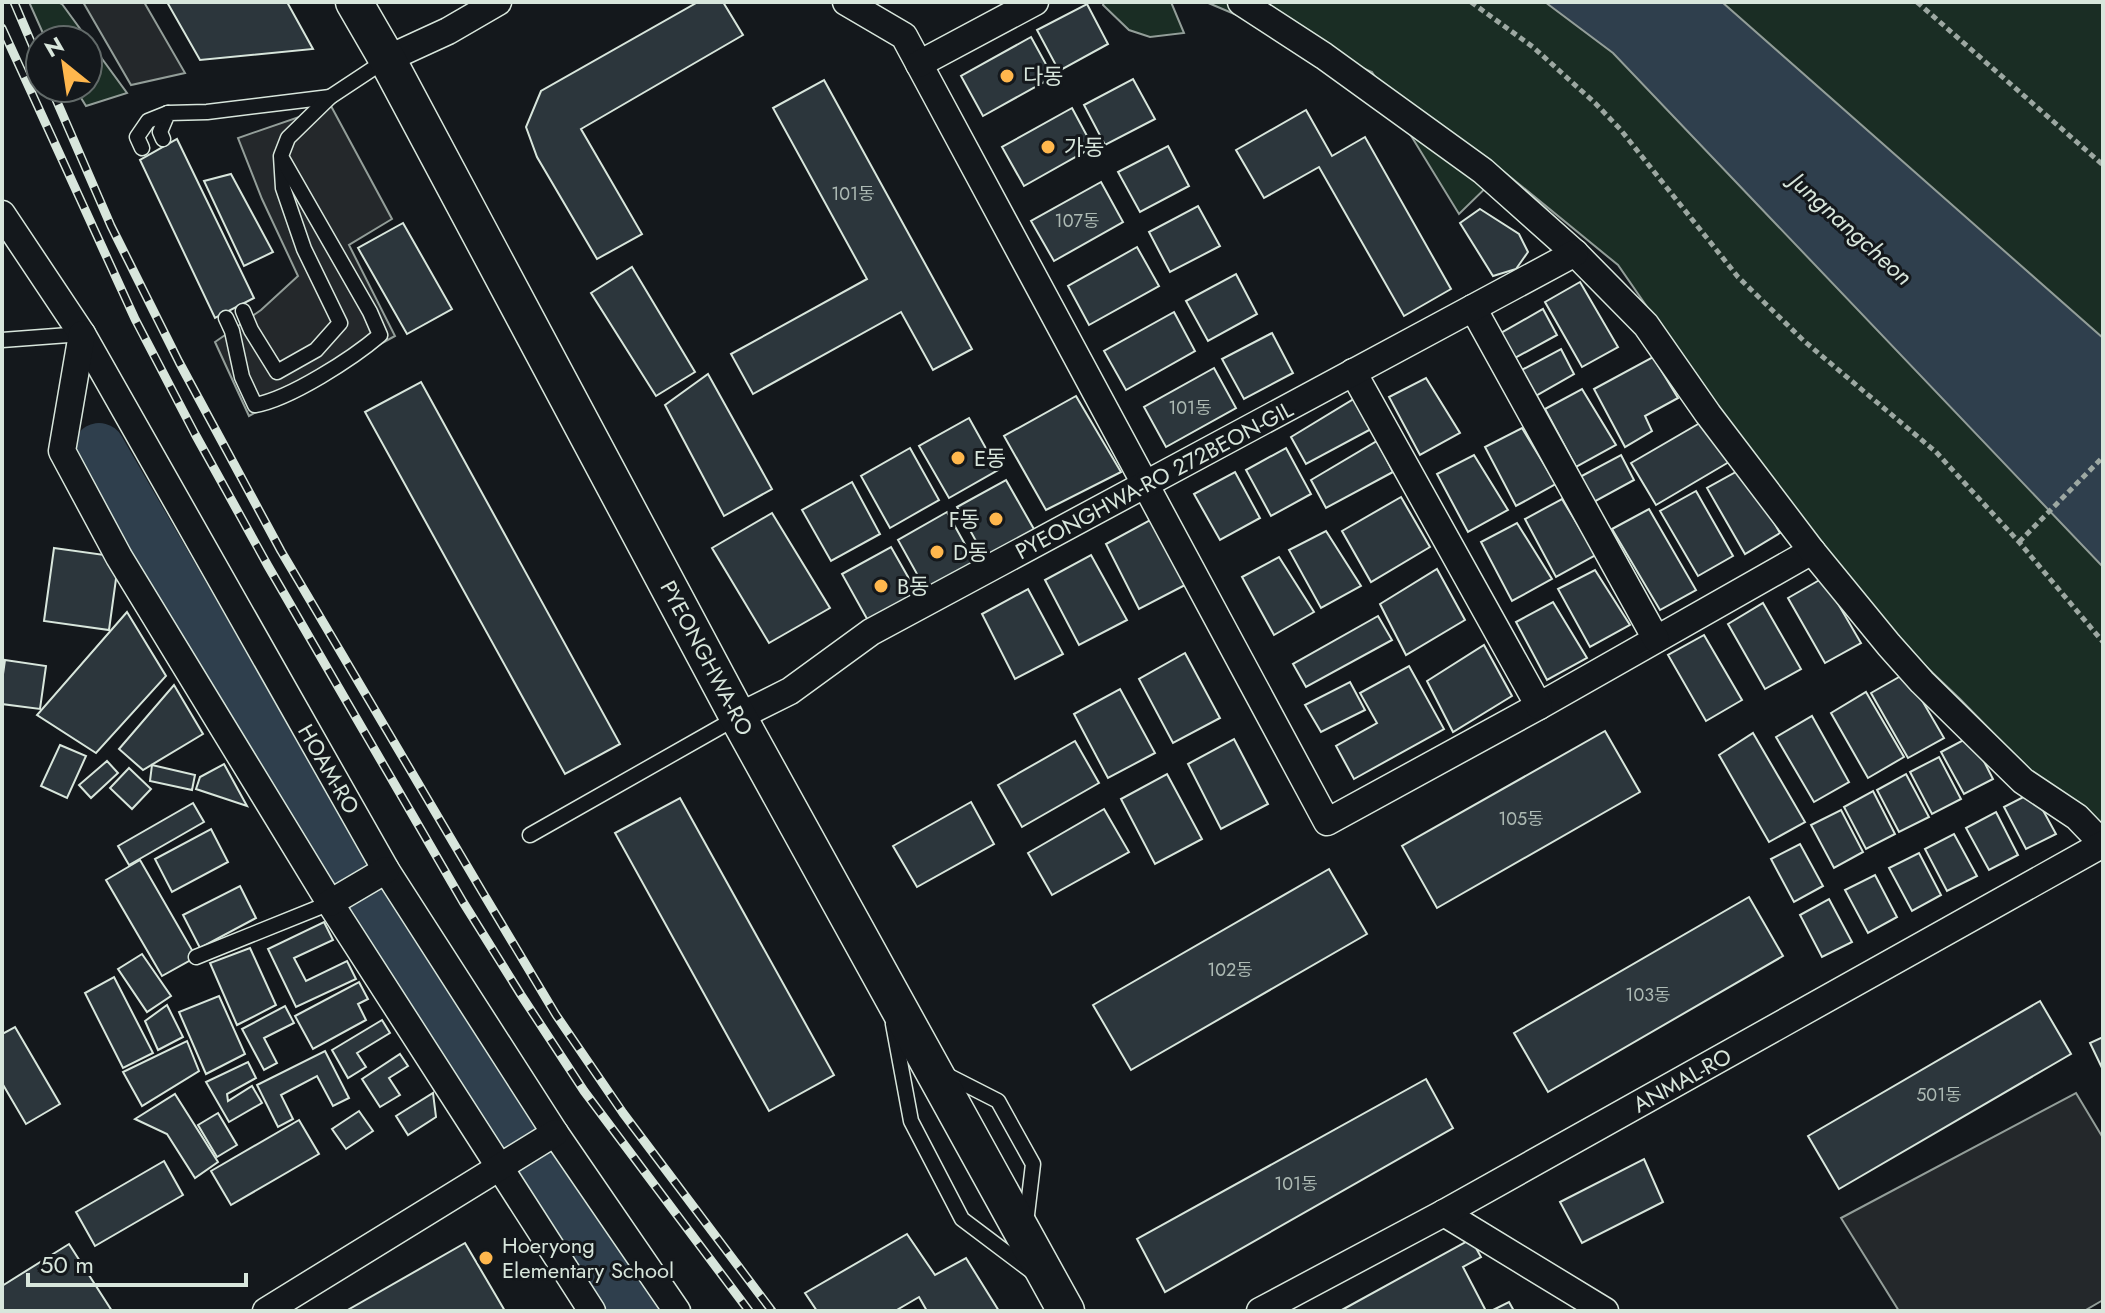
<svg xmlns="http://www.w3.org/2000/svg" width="2105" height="1313" viewBox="0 0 2105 1313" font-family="Jost,'Noto Sans KR',sans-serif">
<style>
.green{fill:#1a2d24;stroke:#939e99;stroke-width:2}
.parking{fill:#24282b;stroke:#939e99;stroke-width:2}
.water{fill:#2f3f4d;stroke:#939e99;stroke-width:2}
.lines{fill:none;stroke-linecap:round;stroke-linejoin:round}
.river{stroke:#2f3f4d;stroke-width:52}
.building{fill:#2c363c;stroke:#d8e6dc;stroke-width:2}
.lane-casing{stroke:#d8e6dc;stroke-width:17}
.street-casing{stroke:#d8e6dc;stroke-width:29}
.secondary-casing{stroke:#d8e6dc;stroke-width:39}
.path{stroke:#9da8a2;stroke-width:5;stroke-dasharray:6 4;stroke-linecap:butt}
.lane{stroke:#14181c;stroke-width:14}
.street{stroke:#14181c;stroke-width:26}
.secondary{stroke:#14181c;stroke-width:36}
.rail-casing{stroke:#d8e6dc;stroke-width:9}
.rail{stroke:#14181c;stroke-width:6;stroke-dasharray:18;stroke-linecap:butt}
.poi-dot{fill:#ffb74d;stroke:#14181c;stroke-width:3}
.labels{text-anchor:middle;stroke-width:6;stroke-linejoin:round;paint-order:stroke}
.number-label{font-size:18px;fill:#adbab4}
.poi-label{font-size:22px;fill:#d8e6dc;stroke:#14181c;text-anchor:start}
.street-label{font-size:22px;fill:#d8e6dc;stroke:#14181c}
.water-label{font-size:24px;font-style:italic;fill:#d8e6dc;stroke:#14181c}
</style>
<rect width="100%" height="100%" fill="#14181c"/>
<g class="green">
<path d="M29 2H58L62 4 127 93 86 106 75 88H88V40H46Z"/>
<path d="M1104 2H1171L1184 33 1150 37 1129 30 1103 5Z"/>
<path d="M1206 2H2103V834L2045 786 1960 699 1895 637 1843 580 1699 382 1618 265 1503 171 1459 214 1372 72Z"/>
</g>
<g class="parking">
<path d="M83 2H144L185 73 131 85Z"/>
<path d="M331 106 392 219 349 245 395 336 249 416 215 342 261 310 298 276 262 199 238 138Z"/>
<path d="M2076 1093 2103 1138V1300L2084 1311H1899L1841 1218Z"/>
</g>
<path class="water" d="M1545 2H1722L2103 338V567L1613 53Z"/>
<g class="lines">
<path class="river" d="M99 449 326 842 466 1063 634 1311"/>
</g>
<g class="building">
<path d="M167 2H287L313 49 200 60Z"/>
<path d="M698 2H723L743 35 581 129 642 234 597 259 537 157 526 127 541 91Z"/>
<path d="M1087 4 1108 44 1059 71 1037 30Z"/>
<path d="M1031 37 1053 77 983 116 961 76Z"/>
<path d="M1133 79 1155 119 1105 145 1084 105Z"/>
<path d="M824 80 972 349 933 370 901 312 753 394 731 354 867 279 773 108Z"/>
<path d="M1072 108 1093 147 1024 186 1002 147Z"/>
<path d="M1306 110 1332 156 1365 137 1451 289 1404 316 1319 167 1264 198 1236 150Z"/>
<path d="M177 139 254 298 215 318 140 160Z"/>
<path d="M1168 146 1189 186 1140 212 1118 172Z"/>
<path d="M231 174 273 252 244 266 204 181Z"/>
<path d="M1101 182 1123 222 1054 261 1031 221Z"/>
<path d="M1198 206 1220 246 1170 272 1149 232Z"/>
<path d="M1480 209 1519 234 1528 252 1516 269 1493 276 1460 223Z"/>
<path d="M403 223 452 309 407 334 358 248Z"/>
<path d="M1137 247 1159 286 1089 325 1068 286Z"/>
<path d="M632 267 695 372 656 396 591 293Z"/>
<path d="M1236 274 1257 314 1208 341 1186 301Z"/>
<path d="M1580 282 1618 347 1582 367 1545 302Z"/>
<path d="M1543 309 1557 335 1515 358 1501 333Z"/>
<path d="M1174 312 1195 351 1126 390 1104 351Z"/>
<path d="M1272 333 1293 373 1244 399 1222 359Z"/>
<path d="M1561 349 1574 374 1532 398 1518 372Z"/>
<path d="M1653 357 1678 398 1645 416 1652 431 1625 447 1594 389Z"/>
<path d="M1214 368 1236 408 1166 447 1144 407Z"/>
<path d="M708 374 772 489 724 516 665 405Z"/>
<path d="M1426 378 1460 433 1420 455 1389 397Z"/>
<path d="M421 382 620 744 565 774 365 412Z"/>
<path d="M1582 389 1616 445 1576 467 1545 409Z"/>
<path d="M1076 396 1121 472 1046 510 1004 436Z"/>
<path d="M1357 397 1373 428 1306 464 1291 437Z"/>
<path d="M969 418 998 470 949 498 919 446Z"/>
<path d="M1705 420 1729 462 1656 505 1631 463Z"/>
<path d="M1522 428 1556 484 1516 506 1485 447Z"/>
<path d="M1377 441 1393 472 1326 508 1311 480Z"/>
<path d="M910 448 939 500 890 528 861 476Z"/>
<path d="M1286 448 1311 494 1271 516 1246 470Z"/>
<path d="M1474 455 1508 510 1468 532 1437 474Z"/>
<path d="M1621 455 1634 480 1592 503 1578 478Z"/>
<path d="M1743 468 1780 533 1745 554 1707 488Z"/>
<path d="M1235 472 1260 518 1220 540 1194 494Z"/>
<path d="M1006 480 1035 531 986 559 957 507Z"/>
<path d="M852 482 880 534 831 561 802 510Z"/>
<path d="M1696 491 1733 556 1698 576 1660 511Z"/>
<path d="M1401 497 1430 547 1371 582 1342 531Z"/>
<path d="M1562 499 1596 555 1556 577 1525 519Z"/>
<path d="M1649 509 1696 590 1660 610 1612 529Z"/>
<path d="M947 512 976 564 927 592 898 540Z"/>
<path d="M772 513 830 608 769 643 712 548Z"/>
<path d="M1152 519 1187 584 1139 609 1106 544Z"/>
<path d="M1517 523 1552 579 1512 601 1481 542Z"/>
<path d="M1326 531 1361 586 1321 608 1289 550Z"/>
<path d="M891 547 920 598 871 626 842 574Z"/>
<path d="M54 548 119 557 109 630 44 621Z"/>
<path d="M1091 555 1127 620 1079 645 1045 580Z"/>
<path d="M1279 557 1314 612 1274 635 1242 577Z"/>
<path d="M1437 569 1465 620 1406 655 1380 604Z"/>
<path d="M1595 570 1630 625 1590 647 1558 589Z"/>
<path d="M1823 578 1861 643 1825 663 1788 598Z"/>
<path d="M1028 589 1063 654 1015 679 982 614Z"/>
<path d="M1553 602 1587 658 1547 680 1516 622Z"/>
<path d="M1763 603 1801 669 1765 689 1728 624Z"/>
<path d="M127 612 166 676 96 753 37 715Z"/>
<path d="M1378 616 1392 640 1306 687 1293 664Z"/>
<path d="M1704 635 1742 700 1706 721 1668 655Z"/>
<path d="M1484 645 1512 696 1453 732 1427 681Z"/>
<path d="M1185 653 1220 718 1173 743 1139 679Z"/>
<path d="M5 660 46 666 40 709 2 704V681Z"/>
<path d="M1409 666 1444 729 1354 779 1336 746 1377 723 1360 693Z"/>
<path d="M1906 673 1944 738 1908 758 1871 693Z"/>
<path d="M1350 682 1365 710 1321 732 1305 705Z"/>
<path d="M174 685 203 734 143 770 119 749Z"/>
<path d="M1120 689 1155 753 1108 778 1074 714Z"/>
<path d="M1866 692 1904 757 1868 778 1831 713Z"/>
<path d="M1812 716 1849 782 1814 802 1776 737Z"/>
<path d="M1605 731 1640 792 1437 908 1402 846Z"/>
<path d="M1753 733 1805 822 1769 842 1719 755Z"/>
<path d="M1971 736 1993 779 1964 794 1941 752Z"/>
<path d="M1234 739 1268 804 1221 829 1188 764Z"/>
<path d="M1075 741 1099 783 1022 827 998 785Z"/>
<path d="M60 745 86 756 67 798 41 786Z"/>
<path d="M1939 757 1961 799 1932 814 1910 772Z"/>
<path d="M107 761 118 773 91 798 79 785Z"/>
<path d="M224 764 247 806 196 789 200 777Z"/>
<path d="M152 765 195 775 192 790 150 781Z"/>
<path d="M129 768 151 789 132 809 110 788Z"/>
<path d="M1167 774 1202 839 1155 864 1121 799Z"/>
<path d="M1906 774 1929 817 1899 832 1877 790Z"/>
<path d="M1873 791 1895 834 1866 849 1844 807Z"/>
<path d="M2033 792 2056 834 2026 849 2004 807Z"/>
<path d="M680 798 834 1075 769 1111 615 833Z"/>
<path d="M971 802 994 844 917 887 893 846Z"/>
<path d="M193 803 204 822 129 865 118 846Z"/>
<path d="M1104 809 1129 852 1052 895 1028 853Z"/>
<path d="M1841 810 1863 852 1834 868 1811 825Z"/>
<path d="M1996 812 2018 855 1989 870 1966 828Z"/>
<path d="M211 829 228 862 172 892 155 859Z"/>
<path d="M1954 834 1977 876 1947 891 1925 849Z"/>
<path d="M1800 844 1823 886 1794 902 1771 859Z"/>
<path d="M1919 853 1941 895 1912 911 1889 868Z"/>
<path d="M140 860 196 957 162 976 106 880Z"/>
<path d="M1329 869 1367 934 1131 1070 1093 1005Z"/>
<path d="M1875 875 1897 917 1868 933 1845 890Z"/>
<path d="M240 886 256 918 200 948 183 915Z"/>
<path d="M1749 897 1783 956 1548 1092 1514 1033Z"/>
<path d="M1829 899 1852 942 1822 957 1800 915Z"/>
<path d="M324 922 333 940 294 958 306 981 347 961 356 979 296 1007 268 949Z"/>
<path d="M250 948 276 1005 237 1025 210 963Z"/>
<path d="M142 954 171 996 147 1012 118 969Z"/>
<path d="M114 977 153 1053 123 1068 85 993Z"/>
<path d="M359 982 368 999 358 1004 366 1020 313 1049 295 1016Z"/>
<path d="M219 996 245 1054 206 1074 179 1012Z"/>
<path d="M2040 1001 2071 1054 1839 1189 1808 1136Z"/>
<path d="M167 1005 183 1037 158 1050 145 1021Z"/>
<path d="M285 1006 294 1023 264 1038 277 1063 264 1070 242 1029Z"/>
<path d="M382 1020 390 1033 357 1053 366 1067 348 1078 332 1050Z"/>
<path d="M15 1027 60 1104 26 1124 2 1083V1034Z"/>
<path d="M2103 1037V1070L2090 1043Z"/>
<path d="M187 1041 199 1071 142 1106 123 1072Z"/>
<path d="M325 1051 349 1098 333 1106 317 1076 281 1095 293 1119 278 1127 257 1085Z"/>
<path d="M400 1054 408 1066 389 1078 400 1095 380 1107 362 1079Z"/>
<path d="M248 1062 256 1078 227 1094 228 1101 252 1086 262 1103 229 1122 206 1082Z"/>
<path d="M1426 1079 1453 1128 1165 1292 1137 1239Z"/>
<path d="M433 1093 436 1117 408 1135 396 1116Z"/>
<path d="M175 1094 218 1162 195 1178 167 1134 135 1119Z"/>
<path d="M359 1111 373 1131 346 1149 332 1129Z"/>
<path d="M218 1113 237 1145 217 1157 198 1125Z"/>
<path d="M299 1120 319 1154 231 1205 211 1171Z"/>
<path d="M1644 1159 1663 1202 1582 1243 1560 1202Z"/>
<path d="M164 1161 183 1195 95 1246 76 1212Z"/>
<path d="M907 1234 935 1275 966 1258 999 1311H927L919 1297 895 1311H817L805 1293Z"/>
<path d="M1471 1239 1481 1257 1463 1267 1486 1311H1340Z"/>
<path d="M465 1243 505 1311H346Z"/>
<path d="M69 1244 112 1311H2V1286Z"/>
<path d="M1509 1302 1514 1311H1491Z"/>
</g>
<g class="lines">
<defs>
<g id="lane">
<path d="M163 139 160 132 168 113 207 112 330 97"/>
<path d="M142 148 137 137 148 121 168 113"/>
<path d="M243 311 251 330 277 372 316 350 340 323 304 249 283 188 281 156 288 138 330 97 386 60"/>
<path d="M226 318 232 331 242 377 255 405C290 399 353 358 380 335L370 312 283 160"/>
<path d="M2 340 82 334"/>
<path d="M530 835 738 717"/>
<path d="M196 957 330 903"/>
<path d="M893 1024 911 1121 962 1219 1031 1271"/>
<path d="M945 1074 998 1101 1033 1164 1026 1223"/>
</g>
<g id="street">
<path d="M846 2 904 36 1327 822 1539 706 1812 551"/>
<path d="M1241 2 1324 56 1483 171 1575 253 1646 325 1708 414 1812 551 1889 645 1922 682 2023 781 2077 817 2103 844"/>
<path d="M387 59 448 31 498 2"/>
<path d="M919 64 1035 2"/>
<path d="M2 214 82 334 386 870 555 1133 677 1311"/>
<path d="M1473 308 1656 639"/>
<path d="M82 334 62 451 119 557 330 903 592 1311"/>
<path d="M1353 372 1539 706"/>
<path d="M738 717 790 691 871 632 1575 253"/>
<path d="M330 903 386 870"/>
<path d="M1444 1213 1605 1311"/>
<path d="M266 1311 555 1133"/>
<path d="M1260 1311 1444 1213 2103 844"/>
</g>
<path id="secondary" d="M354 2 387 59 738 717 1066 1311"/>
</defs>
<use href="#lane" class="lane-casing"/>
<use href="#street" class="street-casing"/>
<use href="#secondary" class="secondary-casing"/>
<g class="path">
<path d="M1471 2 1533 47 1595 103 1620 129 1738 277 1804 341 1936 452 2019 542 2103 642"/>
<path d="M1917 2 2103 165"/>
<path d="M2019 542 2103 457"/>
</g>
<use href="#lane" class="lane"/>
<use href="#street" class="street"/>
<use href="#secondary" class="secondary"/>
<defs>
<g id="rail">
<path d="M14 2 40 63"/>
<path d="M2 28 135 319 195 434 268 566 463 902 521 995 584 1091 749 1311"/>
<path d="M51 88 111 226 179 362 281 551 483 893 556 1015 623 1113 772 1311"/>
</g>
</defs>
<use href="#rail" class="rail-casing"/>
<use href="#rail" class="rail"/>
</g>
<g class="poi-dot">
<circle cx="1007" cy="76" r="8"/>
<circle cx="1048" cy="147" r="8"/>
<circle cx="958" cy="458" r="8"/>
<circle cx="996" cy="519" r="8"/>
<circle cx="937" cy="552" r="8"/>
<circle cx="881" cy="586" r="8"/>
<circle cx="486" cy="1258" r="8"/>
</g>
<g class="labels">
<g class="number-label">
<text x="853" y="200">101동</text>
<text x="1077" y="227">107동</text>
<text x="1190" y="414">101동</text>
<text x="1521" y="825">105동</text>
<text x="1230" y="976">102동</text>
<text x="1648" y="1001">103동</text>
<text x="1939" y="1101">501동</text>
<text x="1296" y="1190">101동</text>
</g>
<g class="poi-label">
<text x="1023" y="84">다동</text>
<text x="1064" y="155">가동</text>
<text x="974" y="466">E동</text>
<text x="980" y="527" text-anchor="end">F동</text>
<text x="953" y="560">D동</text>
<text x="897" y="594">B동</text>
<text x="502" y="1253">Hoeryong<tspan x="502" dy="25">Elementary School</tspan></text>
</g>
<g class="street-label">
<text transform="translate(1154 480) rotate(-28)" y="8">PYEONGHWA-RO 272BEON-GIL</text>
<text transform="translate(707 658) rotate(62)" y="8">PYEONGHWA-RO</text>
<text transform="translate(329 769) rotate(60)" y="8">HOAM-RO</text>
<text transform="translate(1682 1080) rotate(-29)" y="8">ANMAL-RO</text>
</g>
<g class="water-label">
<text transform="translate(1851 229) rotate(42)" y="8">Jungnangcheon</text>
</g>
</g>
<rect width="2105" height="1313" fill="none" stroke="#d8e6dc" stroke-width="8"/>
<g transform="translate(64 64) rotate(330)"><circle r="38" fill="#14181c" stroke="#626a69" stroke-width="2"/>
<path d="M0-6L14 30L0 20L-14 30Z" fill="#ffb74d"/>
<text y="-12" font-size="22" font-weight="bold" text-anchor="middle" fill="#d8e6dc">N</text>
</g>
<path d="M28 1273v12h218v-12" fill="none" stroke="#d8e6dc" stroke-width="4"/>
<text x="40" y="1273" font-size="24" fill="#d8e6dc" stroke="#14181c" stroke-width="6" paint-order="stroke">50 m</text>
</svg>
